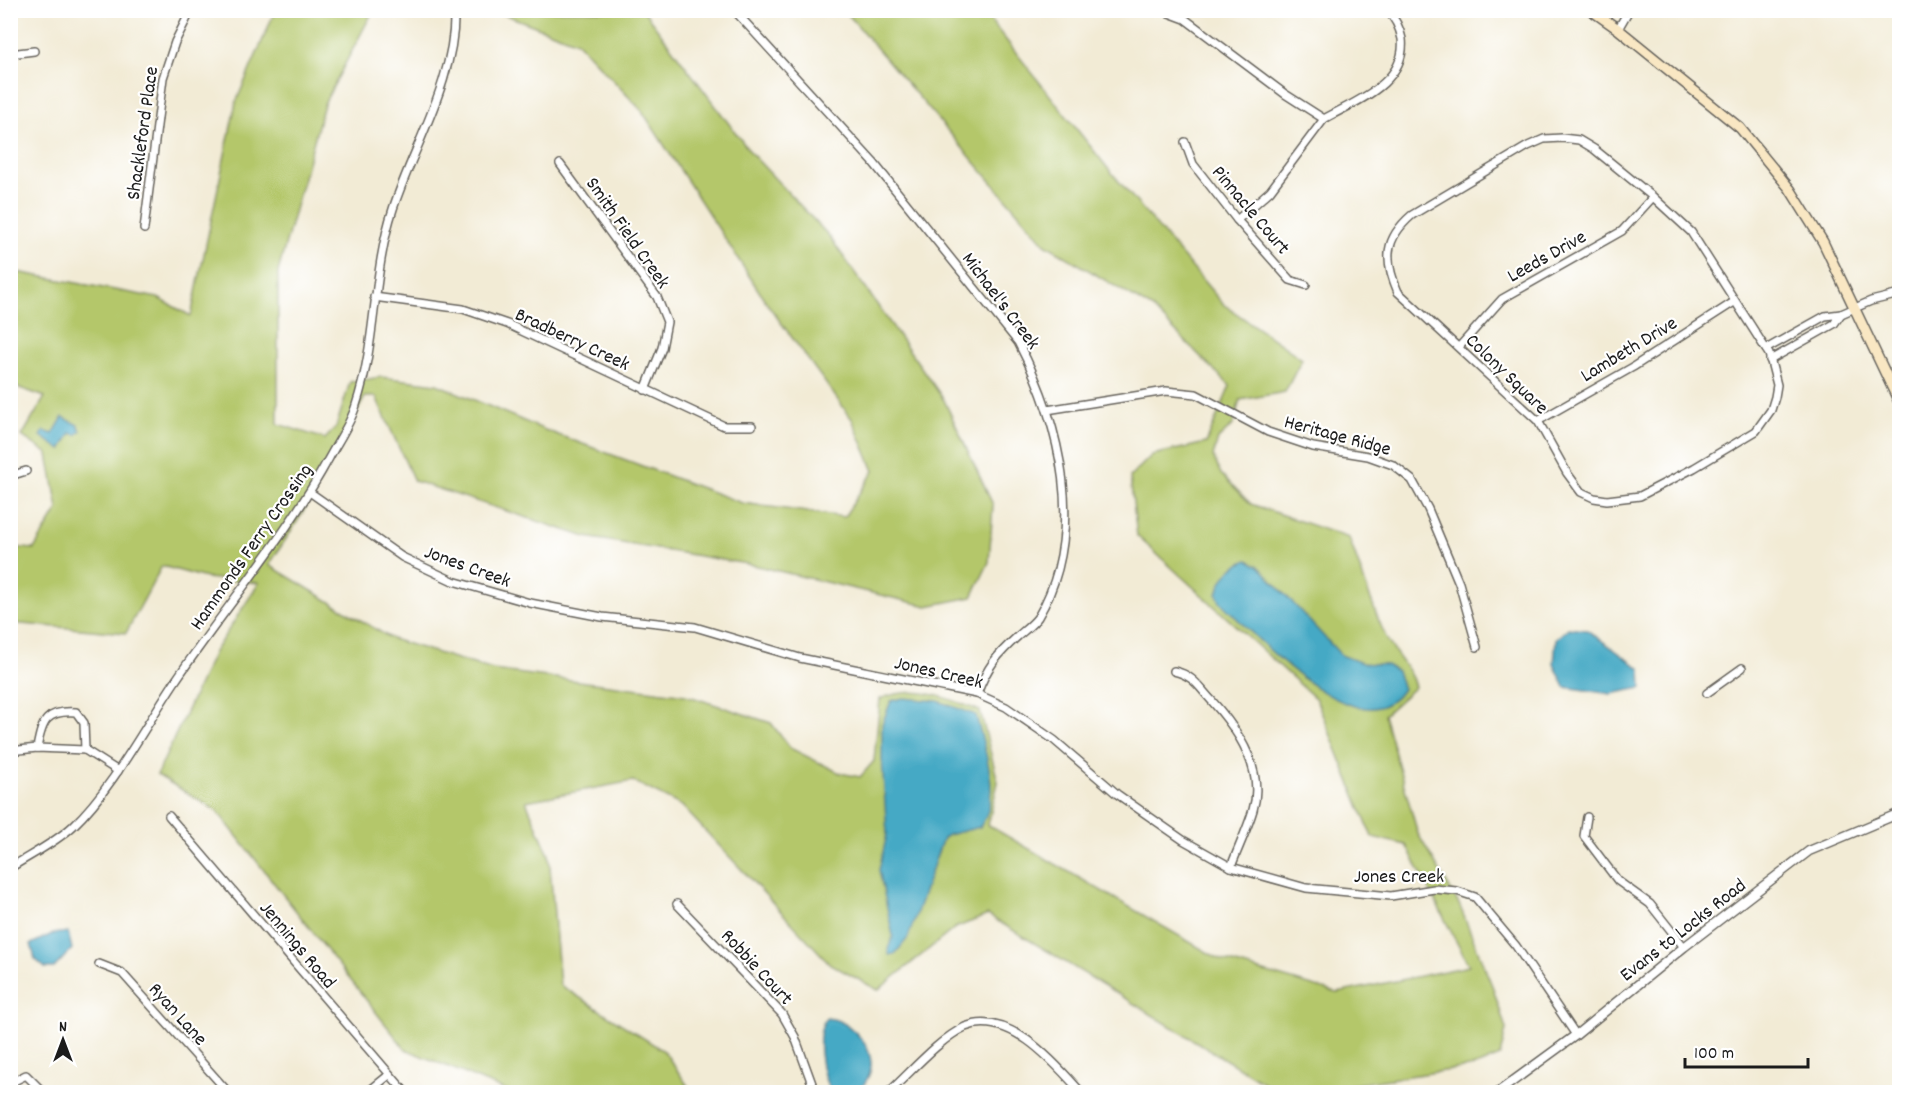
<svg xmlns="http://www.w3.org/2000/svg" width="1910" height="1103" viewBox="0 0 1910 1103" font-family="Dekko,sans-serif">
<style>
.green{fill:#b4c76b;stroke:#687244;stroke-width:1.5}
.water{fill:#45a9c5;stroke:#306270;stroke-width:1.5}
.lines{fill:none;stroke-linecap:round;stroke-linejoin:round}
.minor-casing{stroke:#67645d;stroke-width:10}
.tertiary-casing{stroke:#67645d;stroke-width:11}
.secondary-casing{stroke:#67645d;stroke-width:12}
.minor{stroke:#fff;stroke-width:7}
.tertiary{stroke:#fff;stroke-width:8}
.secondary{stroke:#f9e7c3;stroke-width:9}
.labels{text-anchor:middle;stroke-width:4.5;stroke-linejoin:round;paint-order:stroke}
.street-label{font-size:20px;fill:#1c1c1c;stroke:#fff}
</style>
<rect width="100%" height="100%" fill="#fff"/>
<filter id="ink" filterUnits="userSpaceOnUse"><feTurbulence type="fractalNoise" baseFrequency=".0167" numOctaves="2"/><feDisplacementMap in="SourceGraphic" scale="12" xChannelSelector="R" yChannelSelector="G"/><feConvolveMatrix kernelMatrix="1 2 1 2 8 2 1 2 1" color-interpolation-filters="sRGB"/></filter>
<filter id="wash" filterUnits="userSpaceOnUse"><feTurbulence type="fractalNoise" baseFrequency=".008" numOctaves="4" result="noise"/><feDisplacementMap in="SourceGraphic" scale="24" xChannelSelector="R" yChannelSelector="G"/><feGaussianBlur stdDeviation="1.35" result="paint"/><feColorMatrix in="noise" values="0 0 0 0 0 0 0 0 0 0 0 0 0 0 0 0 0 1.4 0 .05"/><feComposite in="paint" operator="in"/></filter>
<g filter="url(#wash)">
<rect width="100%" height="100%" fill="#f2ebd5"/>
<path class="green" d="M275 11H373L324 104 278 272V424L325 439 336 427 350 382 381 377 437 384 545 430 742 503 844 517 874 471 852 419 768 305 642 111 577 42 495 11H644L751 153 829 236 944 400 993 505 989 562 972 597 927 606 753 565 586 537 414 481 376 397H365L302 514 269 565 392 639 493 670 686 695 771 723 790 748 840 773 860 777 874 761 880 699C915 684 947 697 980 711L998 782 988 825 1219 959 1337 993 1469 966 1406 845 1372 837 1316 699 1137 536 1130 477 1152 455 1206 443 1230 386 1153 309 1045 244 845 11H983L1106 166 1223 304 1302 359 1285 392 1240 400 1233 425 1218 439 1213 456 1221 474 1251 504 1349 538C1361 570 1371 604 1385 635 1393 654 1410 666 1415 687L1384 715 1418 834 1459 904 1493 988 1506 1029 1500 1056 1476 1066 1310 1091 1264 1083 988 915 955 928 878 990 830 964 682 806 633 781 526 801 549 855 560 985 664 1051 692 1092H509L405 1049 217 811 157 775 214 652 259 583 206 578 162 566 126 633 11 623V547L34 549 58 509 48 454 22 436 45 397 11 385V271L158 298 191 316 236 102Z"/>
<g class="water">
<path d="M63 417 78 425 81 431 76 435 71 433 61 450 41 436 44 431 53 434Z"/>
<path d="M1248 560 1259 566 1341 655 1362 663 1387 665 1397 671 1403 689C1360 755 1253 632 1220 602L1217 594C1222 577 1230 566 1248 560Z"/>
<path d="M1568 628 1587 630 1641 669 1642 688 1611 694 1565 687 1554 664 1556 639Z"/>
<path d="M903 698 938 701 976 715C984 749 1003 795 980 827L948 835 943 838 908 938 895 954 889 955 888 949 893 936 879 870 887 834 882 760V724L891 701Z"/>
<path d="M68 932 72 949 54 968H45L35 959 31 944 52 934Z"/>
<path d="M826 1018C846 1018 870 1042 871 1062 872 1074 865 1083 859 1092H831C821 1075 814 1035 826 1018Z"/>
</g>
</g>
<g filter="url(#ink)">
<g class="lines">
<defs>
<g id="minor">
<path d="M734 10 873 162 1018 342C1060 423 1088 533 1038 617 1033 624 1025 630 1018 636 997 655 987 667 977 694"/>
<path d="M1161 10 1185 19 1285 94 1324 119C1356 101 1407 83 1402 39 1400 29 1395 18 1387 10"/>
<path d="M1618 29 1629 10"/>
<path d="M10 54 34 51"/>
<path d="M1562 138 1579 140 1594 149 1653 197 1691 232 1769 354 1777 385 1775 397 1771 410 1756 431 1694 468 1640 496 1607 500 1594 498 1581 492 1567 473 1538 421 1398 292C1384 260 1384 239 1412 215L1528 146 1544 139Z"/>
<path d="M1185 142 1193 164 1237 220 1290 280 1306 285"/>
<path d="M560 164 657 297 667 322 662 348 645 390"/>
<path d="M10 193 11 194"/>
<path d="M1237 220 1270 191 1324 119"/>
<path d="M144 229 163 78 175 42 191 10"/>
<path d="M374 297 463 309 507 324 724 426H752"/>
<path d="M1459 347 1502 299 1622 231 1653 197"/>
<path d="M1766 349 1825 316 1841 314 1871 301 1900 294"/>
<path d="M1770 360 1834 324 1841 314"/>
<path d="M1047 410 1166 391 1196 394 1268 432 1313 447 1368 456 1393 465 1412 480 1428 509 1459 583 1477 647"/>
<path d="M1538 421 1633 367 1734 302"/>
<path d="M10 476 26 471"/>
<path d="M311 493 402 557 453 581 530 603 602 617 695 627 800 658 977 694 1006 707 1054 740 1117 794 1183 840 1231 867 1306 888 1391 896 1434 889 1457 891 1475 897 1516 946 1576 1035"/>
<path d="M1174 671C1193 675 1199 687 1212 701 1238 730 1265 770 1253 810 1247 830 1238 848 1231 867"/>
<path d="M1707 693 1742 668"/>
<path d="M37 748C42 721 46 710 76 712L84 723 85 750"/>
<path d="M10 751 37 748 85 750 118 771"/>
<path d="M169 816 405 1092"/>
<path d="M1587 817 1584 836 1618 881 1650 904 1684 947"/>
<path d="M10 868C30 855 55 843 73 826 113 788 145 726 176 680 226 606 286 537 329 458 338 441 351 423 356 405 377 341 372 273 393 209 413 147 457 77 454 10"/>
<path d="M677 904 782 1014 795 1037 815 1092"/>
<path d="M99 964 122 973 228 1092"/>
<path d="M10 1083 26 1075 43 1092"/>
<path d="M368 1092 389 1075"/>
<path d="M889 1092C910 1073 939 1039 965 1027 1009 1009 1055 1063 1081 1092"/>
</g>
<path id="tertiary" d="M1498 1092 1576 1035 1684 947 1809 851 1900 813"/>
<path id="secondary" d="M1591 10 1618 29 1740 128 1790 189 1823 242 1900 404"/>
</defs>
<use href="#minor" class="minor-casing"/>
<use href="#tertiary" class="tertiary-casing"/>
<use href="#secondary" class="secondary-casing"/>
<use href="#minor" class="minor"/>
<use href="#tertiary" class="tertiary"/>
<use href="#secondary" class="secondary"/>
</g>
</g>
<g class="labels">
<g class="street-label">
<text transform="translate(141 133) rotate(-82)" y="7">Shackleford Place</text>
<text transform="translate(1252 209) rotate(50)" y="7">Pinnacle Court</text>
<text transform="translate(629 232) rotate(55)" y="7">Smith Field Creek</text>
<text transform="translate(1546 255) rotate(-29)" y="7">Leeds Drive</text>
<text transform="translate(1002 300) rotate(53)" y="7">Michael's Creek</text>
<text transform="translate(573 338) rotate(25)" y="7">Bradberry Creek</text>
<text transform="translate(1628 348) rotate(-31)" y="7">Lambeth Drive</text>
<text transform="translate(1508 373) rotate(44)" y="7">Colony Square</text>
<text transform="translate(1338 434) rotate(15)" y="7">Heritage Ridge</text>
<text transform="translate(250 546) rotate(-55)" y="7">Hammonds Ferry Crossing</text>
<text transform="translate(468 565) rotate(20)" y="7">Jones Creek</text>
<text transform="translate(939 671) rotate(13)" y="7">Jones Creek</text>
<text x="1399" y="882">Jones Creek</text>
<text transform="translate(1682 929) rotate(-38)" y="7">Evans to Locks Road</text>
<text transform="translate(299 944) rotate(50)" y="7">Jennings Road</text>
<text transform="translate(758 966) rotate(47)" y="7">Robbie Court</text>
<text transform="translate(179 1013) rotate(48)" y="7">Ryan Lane</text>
</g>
</g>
<rect width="1910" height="1103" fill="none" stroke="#fff" stroke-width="36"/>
<g transform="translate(63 1040)" stroke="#ffffff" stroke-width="4.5" paint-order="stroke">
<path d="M0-4.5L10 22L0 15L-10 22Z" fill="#1c1c1c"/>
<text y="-9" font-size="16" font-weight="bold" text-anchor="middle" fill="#1c1c1c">N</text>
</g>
<path d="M1685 1058v9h123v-9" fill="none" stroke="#1c1c1c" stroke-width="3"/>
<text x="1694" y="1058" font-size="18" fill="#1c1c1c" stroke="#ffffff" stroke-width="4.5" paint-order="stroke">100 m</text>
</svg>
